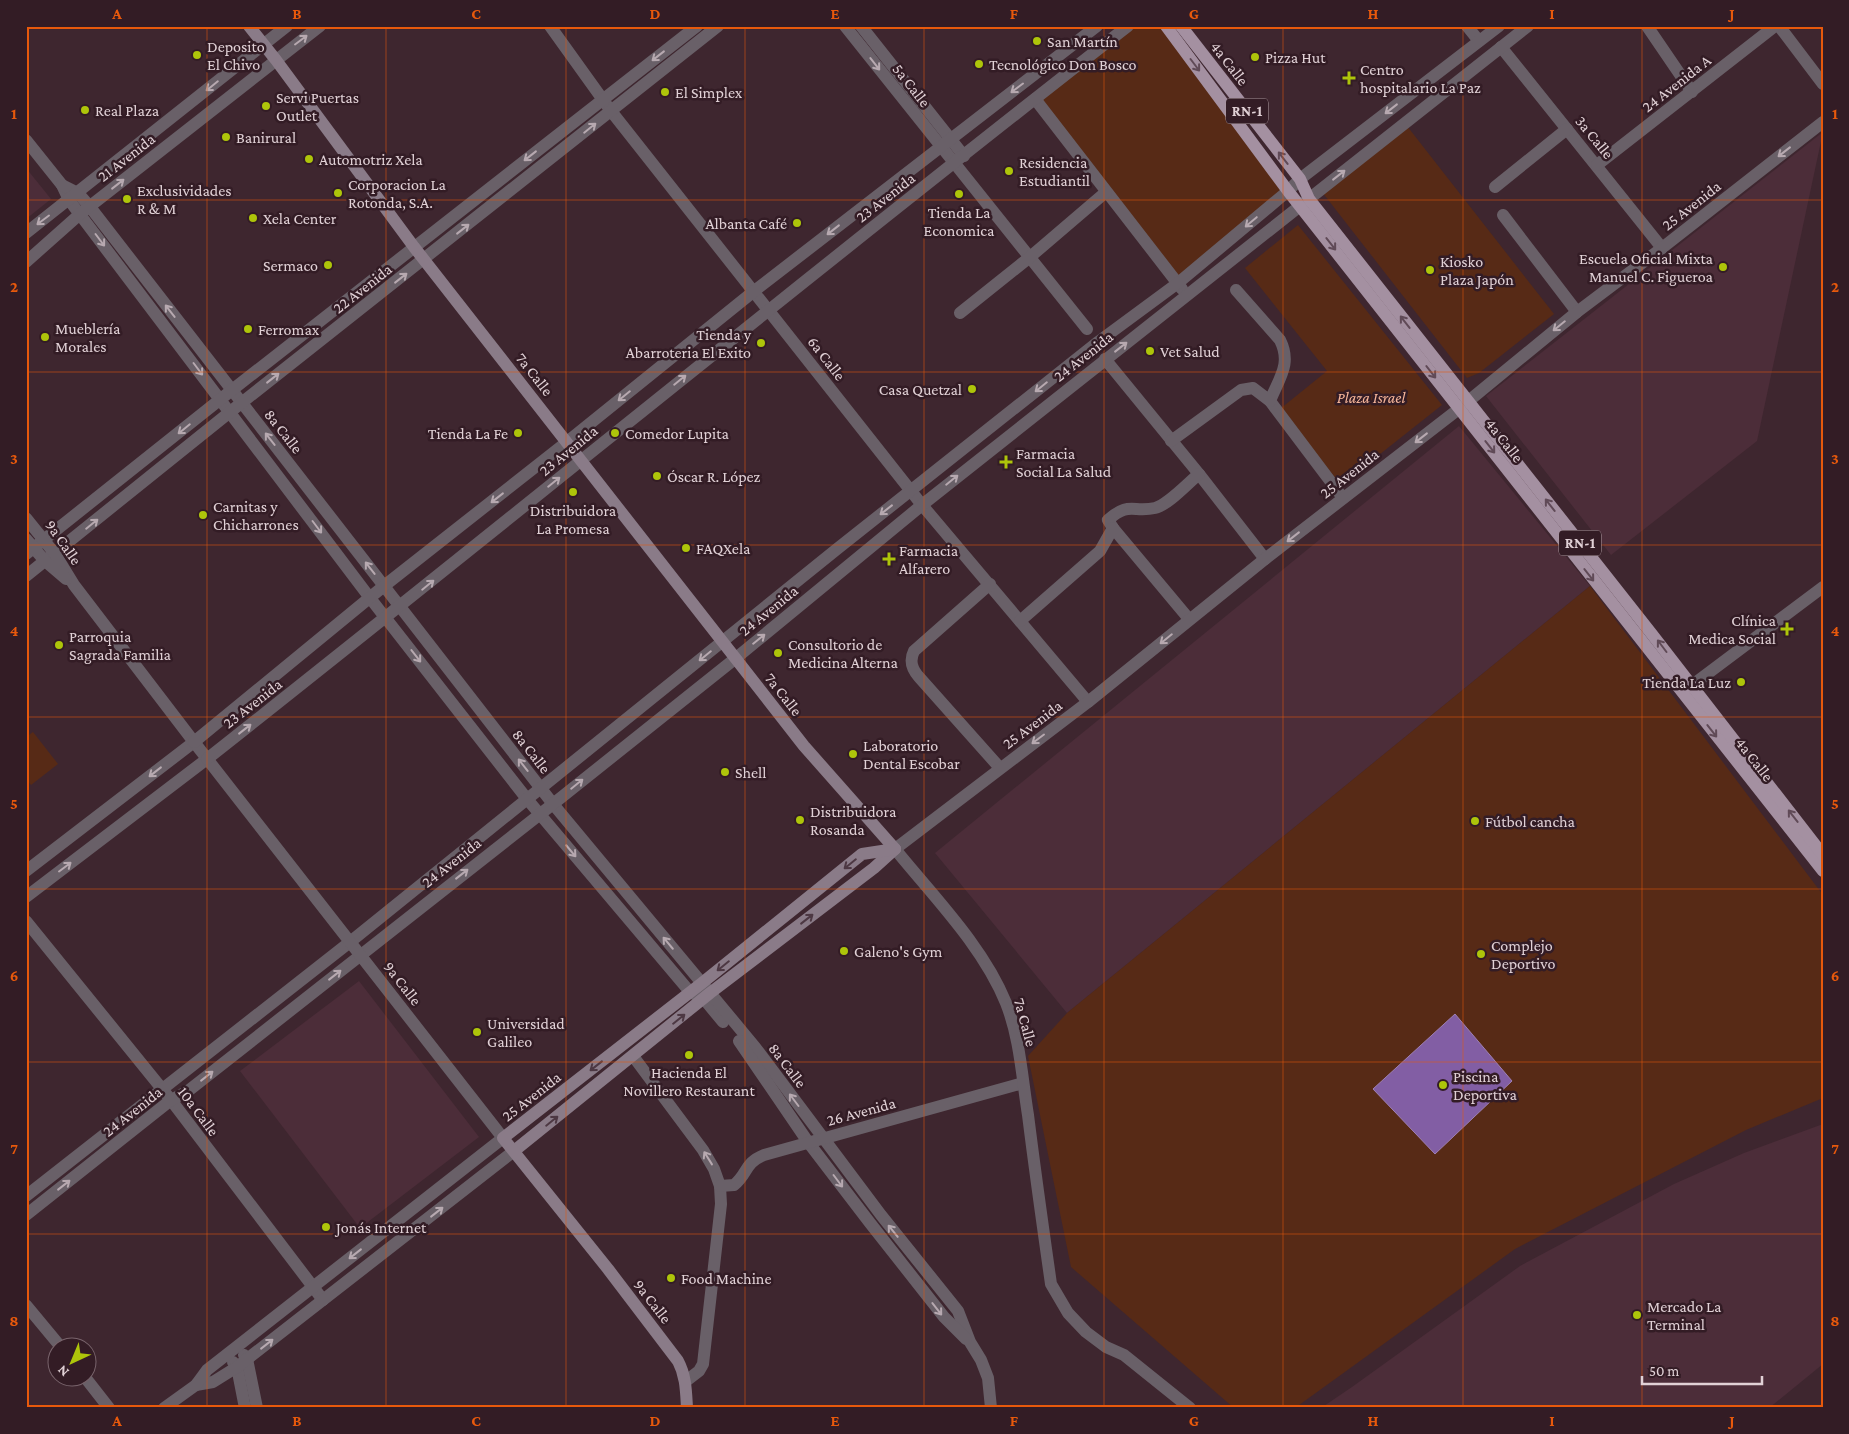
<svg xmlns="http://www.w3.org/2000/svg" width="1849" height="1434" viewBox="0 0 1849 1434" font-family="'Crimson Pro',serif">
<style>
.built{fill:#4c2d39}
.green{fill:#572a16}
.water{fill:#825ea4;stroke:#9e80b3}
.lines{fill:none;stroke-linecap:round;stroke-linejoin:round}
.minor{stroke:#696068;stroke-width:12}
.tertiary{stroke:#696068;stroke-width:12}
.secondary{stroke:#8a7b88;stroke-width:12}
.primary{stroke:#a490a1;stroke-width:12}
.oneway{stroke:#b7a9b0}
.oneway2{stroke:#604a57}
.oneway3{stroke:#4d3843}
.grid{fill:none;stroke:#e8590c;stroke-width:1;stroke-opacity:0.55}
.poi-dot{fill:#aec50a;stroke:#331c25;stroke-width:2}
.labels{text-anchor:middle;stroke-width:5;stroke-linejoin:round;paint-order:stroke}
.shield{fill:#331c25;stroke:#ad9ba1;stroke-width:1}
.shield-label{font-size:15px;font-weight:bold;fill:#e1d1d6}
.poi-label{font-size:16px;fill:#e1d1d6;stroke:#331c25;text-anchor:start}
.street-label{font-size:16px;fill:#e1d1d6;stroke:#331c25}
.park-label{font-size:16px;font-style:italic;fill:#f7b69a;stroke:#331c25}
.neatline{fill:none;stroke:#e8590c;stroke-width:2}
.grid-label{font-size:16px;text-anchor:middle;font-weight:bold;fill:#e8590c}
</style>
<rect width="100%" height="100%" fill="#3e262f"/>
<g class="built">
<path d="M1823 132 1757 441 1611 555 1486 396Z"/>
<path d="M26 168 51 199 26 219Z"/>
<path d="M1459 426 1590 586 1067 1013 935 853Z"/>
<path d="M359 981 479 1137 360 1228 240 1071Z"/>
<path d="M1823 1124V1364L1769 1408H1321L1352 1387 1520 1266 1674 1184 1744 1153Z"/>
</g>
<g class="green">
<path d="M1128 26H1166L1288 191 1177 280 1037 97Z"/>
<path d="M1407 126 1554 314 1479 373 1467 378 1322 192Z"/>
<path d="M1298 225 1442 405 1341 485 1280 409 1327 371 1245 268Z"/>
<path d="M1590 586 1823 895V1098L1746 1130 1515 1249 1295 1408H1234L1071 1267 1028 1056 1067 1013Z"/>
<path d="M33 732 58 764 31 785 26 779V737Z"/>
</g>
<path class="water" d="M1455 1014 1512 1081 1435 1154 1373 1089Z"/>
<g class="lines">
<g class="minor">
<path d="M550 26 611 111 922 505 1088 702"/>
<path d="M845 26 1087 329"/>
<path d="M861 26 964 156"/>
<path d="M1467 26 1479 41"/>
<path d="M1647 26 1692 92"/>
<path d="M1779 26 1823 84"/>
<path d="M1501 47 1662 248"/>
<path d="M1035 99 1182 289"/>
<path d="M26 140 62 185 69 200 370 598 527 799 690 992 704 999 723 1022"/>
<path d="M1597 165 1775 26"/>
<path d="M62 185 78 193 90 207 553 804 755 1047 881 1215 958 1311 970 1342 981 1360 988 1378 991 1408"/>
<path d="M1495 187 1567 129"/>
<path d="M1503 215 1577 312"/>
<path d="M960 313 1030 257 1106 192"/>
<path d="M1105 359 1199 474 1265 559"/>
<path d="M1270 401 1343 498"/>
<path d="M1171 441 1241 390 1253 388 1270 401C1279 378 1292 364 1280 340L1236 290"/>
<path d="M1113 528 1108 520C1129 501 1133 513 1155 508 1168 505 1188 483 1199 474"/>
<path d="M26 554 232 390 697 26"/>
<path d="M26 576 230 412 718 26"/>
<path d="M990 584 914 651C909 661 912 669 919 677L1000 768"/>
<path d="M1020 621 1100 551 1113 528 1189 619"/>
<path d="M1683 692 1823 587"/>
<path d="M895 849 1088 702 1265 559 1460 408 1577 312 1662 248 1823 122"/>
<path d="M26 871 194 742"/>
<path d="M26 897 207 759"/>
<path d="M26 921 171 1100 323 1300"/>
<path d="M739 1041 808 1142 870 1223 944 1317 966 1339"/>
<path d="M633 1056 703 1150 714 1169 720 1186 721 1204 703 1364 699 1371 686 1381"/>
<path d="M720 1186 734 1185C748 1174 744 1163 764 1155L1023 1083"/>
<path d="M26 1196 350 942 837 549 1098 342 1178 283 1288 191"/>
<path d="M26 1215 171 1100 188 1091 553 804 736 658 922 505 1300 206"/>
<path d="M26 1305 60 1346"/>
<path d="M244 1355 247 1359 257 1408"/>
<path d="M233 1362 237 1367 245 1408"/>
<path d="M84 1376 109 1408"/>
<path d="M196 1385 213 1382 237 1367 514 1151"/>
<path d="M164 1408 196 1385 207 1370 503 1138"/>
</g>
<g class="tertiary">
<path d="M1288 191 1300 179 1499 26"/>
<path d="M1300 206 1528 26"/>
<path d="M26 233 287 26"/>
<path d="M26 262 80 214 320 26"/>
<path d="M26 518 55 554 74 585 194 742 503 1138"/>
<path d="M26 539 45 561 66 579"/>
<path d="M194 742 384 586 567 442 753 292 1097 26"/>
<path d="M207 759C515 516 818 267 1128 26"/>
<path d="M895 849C933 896 983 946 1006 1003 1020 1038 1022 1078 1028 1115 1035 1171 1043 1228 1051 1284L1068 1313 1086 1332 1106 1347 1124 1355 1190 1408"/>
</g>
<g class="secondary">
<path d="M249 26 276 60 414 247 804 746 895 849"/>
<path d="M514 1151 710 993 874 868 895 849"/>
<path d="M687 1408C686 1391 686 1376 678 1361L608 1269 503 1138 702 983 862 854 895 849"/>
</g>
<g class="primary">
<path d="M1166 26 1288 191 1823 871"/>
<path d="M1181 26 1300 179 1309 199 1651 633 1823 855"/>
</g>
</g>
<defs><path id="oneway-shaft" d="M-6 0H5M1.5-3L5.5 0L1.5 3" fill="none" stroke-width="1.6" stroke-linecap="round" stroke-linejoin="round" transform="scale(1.25)"/></defs>
<g class="oneway">
<use href="#oneway-shaft" transform="translate(301 40) rotate(-37)"/>
<use href="#oneway-shaft" transform="translate(658 56) rotate(142)"/>
<use href="#oneway-shaft" transform="translate(875 64) rotate(52)"/>
<use href="#oneway-shaft" transform="translate(212 86) rotate(141)"/>
<use href="#oneway-shaft" transform="translate(1017 88) rotate(143)"/>
<use href="#oneway-shaft" transform="translate(1391 109) rotate(142)"/>
<use href="#oneway-shaft" transform="translate(590 128) rotate(-39)"/>
<use href="#oneway-shaft" transform="translate(1784 152) rotate(142)"/>
<use href="#oneway-shaft" transform="translate(530 156) rotate(142)"/>
<use href="#oneway-shaft" transform="translate(1339 175) rotate(-38)"/>
<use href="#oneway-shaft" transform="translate(118 184) rotate(-38)"/>
<use href="#oneway-shaft" transform="translate(43 220) rotate(143)"/>
<use href="#oneway-shaft" transform="translate(1251 222) rotate(140)"/>
<use href="#oneway-shaft" transform="translate(463 229) rotate(-38)"/>
<use href="#oneway-shaft" transform="translate(833 230) rotate(142)"/>
<use href="#oneway-shaft" transform="translate(100 240) rotate(53)"/>
<use href="#oneway-shaft" transform="translate(401 278) rotate(-38)"/>
<use href="#oneway-shaft" transform="translate(170 311) rotate(-128)"/>
<use href="#oneway-shaft" transform="translate(1559 326) rotate(141)"/>
<use href="#oneway-shaft" transform="translate(1121 347) rotate(-38)"/>
<use href="#oneway-shaft" transform="translate(198 369) rotate(53)"/>
<use href="#oneway-shaft" transform="translate(273 378) rotate(-38)"/>
<use href="#oneway-shaft" transform="translate(680 380) rotate(-39)"/>
<use href="#oneway-shaft" transform="translate(1041 387) rotate(141)"/>
<use href="#oneway-shaft" transform="translate(624 396) rotate(141)"/>
<use href="#oneway-shaft" transform="translate(184 429) rotate(141)"/>
<use href="#oneway-shaft" transform="translate(1421 438) rotate(142)"/>
<use href="#oneway-shaft" transform="translate(270 439) rotate(-128)"/>
<use href="#oneway-shaft" transform="translate(952 480) rotate(-39)"/>
<use href="#oneway-shaft" transform="translate(554 482) rotate(-39)"/>
<use href="#oneway-shaft" transform="translate(497 498) rotate(142)"/>
<use href="#oneway-shaft" transform="translate(886 510) rotate(142)"/>
<use href="#oneway-shaft" transform="translate(92 524) rotate(-39)"/>
<use href="#oneway-shaft" transform="translate(317 527) rotate(53)"/>
<use href="#oneway-shaft" transform="translate(1293 537) rotate(142)"/>
<use href="#oneway-shaft" transform="translate(370 568) rotate(-128)"/>
<use href="#oneway-shaft" transform="translate(428 585) rotate(-39)"/>
<use href="#oneway-shaft" transform="translate(759 639) rotate(-39)"/>
<use href="#oneway-shaft" transform="translate(1166 639) rotate(141)"/>
<use href="#oneway-shaft" transform="translate(416 656) rotate(52)"/>
<use href="#oneway-shaft" transform="translate(705 656) rotate(141)"/>
<use href="#oneway-shaft" transform="translate(245 729) rotate(-38)"/>
<use href="#oneway-shaft" transform="translate(1038 739) rotate(143)"/>
<use href="#oneway-shaft" transform="translate(523 765) rotate(-128)"/>
<use href="#oneway-shaft" transform="translate(155 772) rotate(142)"/>
<use href="#oneway-shaft" transform="translate(577 784) rotate(-39)"/>
<use href="#oneway-shaft" transform="translate(571 851) rotate(50)"/>
<use href="#oneway-shaft" transform="translate(65 867) rotate(-37)"/>
<use href="#oneway-shaft" transform="translate(462 874) rotate(-38)"/>
<use href="#oneway-shaft" transform="translate(668 943) rotate(-130)"/>
<use href="#oneway-shaft" transform="translate(335 975) rotate(-38)"/>
<use href="#oneway-shaft" transform="translate(207 1076) rotate(-38)"/>
<use href="#oneway-shaft" transform="translate(794 1100) rotate(-127)"/>
<use href="#oneway-shaft" transform="translate(708 1158) rotate(-122)"/>
<use href="#oneway-shaft" transform="translate(838 1181) rotate(53)"/>
<use href="#oneway-shaft" transform="translate(64 1185) rotate(-38)"/>
<use href="#oneway-shaft" transform="translate(437 1212) rotate(-38)"/>
<use href="#oneway-shaft" transform="translate(893 1231) rotate(-129)"/>
<use href="#oneway-shaft" transform="translate(355 1254) rotate(142)"/>
<use href="#oneway-shaft" transform="translate(937 1309) rotate(52)"/>
<use href="#oneway-shaft" transform="translate(267 1344) rotate(-38)"/>
</g>
<g class="oneway2">
<use href="#oneway-shaft" transform="translate(1195 65) rotate(53)"/>
<use href="#oneway-shaft" transform="translate(1283 158) rotate(-128)"/>
<use href="#oneway-shaft" transform="translate(1331 244) rotate(52)"/>
<use href="#oneway-shaft" transform="translate(1405 322) rotate(-128)"/>
<use href="#oneway-shaft" transform="translate(1431 372) rotate(52)"/>
<use href="#oneway-shaft" transform="translate(1490 447) rotate(52)"/>
<use href="#oneway-shaft" transform="translate(1550 505) rotate(-128)"/>
<use href="#oneway-shaft" transform="translate(1589 575) rotate(52)"/>
<use href="#oneway-shaft" transform="translate(1662 646) rotate(-127)"/>
<use href="#oneway-shaft" transform="translate(1712 731) rotate(52)"/>
<use href="#oneway-shaft" transform="translate(1793 816) rotate(-128)"/>
</g>
<g class="oneway3">
<use href="#oneway-shaft" transform="translate(850 864) rotate(141)"/>
<use href="#oneway-shaft" transform="translate(807 919) rotate(-38)"/>
<use href="#oneway-shaft" transform="translate(723 966) rotate(141)"/>
<use href="#oneway-shaft" transform="translate(679 1019) rotate(-39)"/>
<use href="#oneway-shaft" transform="translate(596 1066) rotate(142)"/>
<use href="#oneway-shaft" transform="translate(552 1121) rotate(-39)"/>
</g>
<path class="grid" d="M207 26V1408M386 26V1408M566 26V1408M745 26V1408M924 26V1408M1104 26V1408M1283 26V1408M1463 26V1408M1642 26V1408M26 200H1823M26 372H1823M26 545H1823M26 717H1823M26 889H1823M26 1062H1823M26 1234H1823"/>
<g class="poi-dot">
<circle cx="1037" cy="41" r="5"/>
<circle cx="197" cy="55" r="5"/>
<circle cx="1255" cy="57" r="5"/>
<circle cx="979" cy="64" r="5"/>
<path d="M1346.5 70.5h5v5h5v5h-5v5h-5v-5h-5v-5h5z"/>
<circle cx="665" cy="92" r="5"/>
<circle cx="266" cy="106" r="5"/>
<circle cx="85" cy="110" r="5"/>
<circle cx="226" cy="137" r="5"/>
<circle cx="309" cy="159" r="5"/>
<circle cx="1009" cy="171" r="5"/>
<circle cx="338" cy="193" r="5"/>
<circle cx="959" cy="194" r="5"/>
<circle cx="127" cy="199" r="5"/>
<circle cx="253" cy="218" r="5"/>
<circle cx="797" cy="223" r="5"/>
<circle cx="328" cy="265" r="5"/>
<circle cx="1723" cy="267" r="5"/>
<circle cx="1430" cy="270" r="5"/>
<circle cx="248" cy="329" r="5"/>
<circle cx="45" cy="337" r="5"/>
<circle cx="761" cy="343" r="5"/>
<circle cx="1150" cy="351" r="5"/>
<circle cx="972" cy="389" r="5"/>
<circle cx="518" cy="433" r="5"/>
<circle cx="615" cy="433" r="5"/>
<path d="M1003.5 454.5h5v5h5v5h-5v5h-5v-5h-5v-5h5z"/>
<circle cx="657" cy="476" r="5"/>
<circle cx="573" cy="492" r="5"/>
<circle cx="203" cy="515" r="5"/>
<circle cx="686" cy="548" r="5"/>
<path d="M886.5 551.5h5v5h5v5h-5v5h-5v-5h-5v-5h5z"/>
<path d="M1784.5 621.5h5v5h5v5h-5v5h-5v-5h-5v-5h5z"/>
<circle cx="59" cy="645" r="5"/>
<circle cx="778" cy="653" r="5"/>
<circle cx="1741" cy="682" r="5"/>
<circle cx="853" cy="754" r="5"/>
<circle cx="725" cy="772" r="5"/>
<circle cx="800" cy="820" r="5"/>
<circle cx="1475" cy="821" r="5"/>
<circle cx="844" cy="951" r="5"/>
<circle cx="1481" cy="954" r="5"/>
<circle cx="477" cy="1032" r="5"/>
<circle cx="689" cy="1055" r="5"/>
<circle cx="1443" cy="1085" r="5"/>
<circle cx="326" cy="1227" r="5"/>
<circle cx="671" cy="1278" r="5"/>
<circle cx="1637" cy="1315" r="5"/>
</g>
<g class="labels">
<g class="shield">
<rect x="1226" y="98.5" width="42" height="25" rx="4"/>
<rect x="1559" y="530.5" width="42" height="25" rx="4"/>
</g>
<g class="shield-label">
<text x="1247" y="116">RN-1</text>
<text x="1580" y="548">RN-1</text>
</g>
<g class="poi-label">
<text x="1047" y="47">San Martín</text>
<text x="207" y="52">Deposito<tspan x="207" dy="18">El Chivo</tspan></text>
<text x="1265" y="63">Pizza Hut</text>
<text x="989" y="70">Tecnológico Don Bosco</text>
<text x="1360" y="75">Centro<tspan x="1360" dy="18">hospitalario La Paz</tspan></text>
<text x="675" y="98">El Simplex</text>
<text x="276" y="103">Servi Puertas<tspan x="276" dy="18">Outlet</tspan></text>
<text x="95" y="116">Real Plaza</text>
<text x="236" y="143">Banirural</text>
<text x="319" y="165">Automotriz Xela</text>
<text x="1019" y="168">Residencia<tspan x="1019" dy="18">Estudiantil</tspan></text>
<text x="348" y="190">Corporacion La<tspan x="348" dy="18">Rotonda, S.A.</tspan></text>
<text x="137" y="196">Exclusividades<tspan x="137" dy="18">R &amp; M</tspan></text>
<text x="959" y="218" text-anchor="middle">Tienda La<tspan x="959" dy="18">Economica</tspan></text>
<text x="263" y="224">Xela Center</text>
<text x="787" y="229" text-anchor="end">Albanta Café</text>
<text x="1713" y="264" text-anchor="end">Escuela Oficial Mixta<tspan x="1713" dy="18">Manuel C. Figueroa</tspan></text>
<text x="1440" y="267">Kiosko<tspan x="1440" dy="18">Plaza Japón</tspan></text>
<text x="318" y="271" text-anchor="end">Sermaco</text>
<text x="55" y="334">Mueblería<tspan x="55" dy="18">Morales</tspan></text>
<text x="258" y="335">Ferromax</text>
<text x="751" y="340" text-anchor="end">Tienda y<tspan x="751" dy="18">Abarroteria El Exito</tspan></text>
<text x="1160" y="357">Vet Salud</text>
<text x="962" y="395" text-anchor="end">Casa Quetzal</text>
<text x="508" y="439" text-anchor="end">Tienda La Fe</text>
<text x="625" y="439">Comedor Lupita</text>
<text x="1016" y="459">Farmacia<tspan x="1016" dy="18">Social La Salud</tspan></text>
<text x="667" y="482">Óscar R. López</text>
<text x="213" y="512">Carnitas y<tspan x="213" dy="18">Chicharrones</tspan></text>
<text x="573" y="516" text-anchor="middle">Distribuidora<tspan x="573" dy="18">La Promesa</tspan></text>
<text x="696" y="554">FAQXela</text>
<text x="899" y="556">Farmacia<tspan x="899" dy="18">Alfarero</tspan></text>
<text x="1776" y="626" text-anchor="end">Clínica<tspan x="1776" dy="18">Medica Social</tspan></text>
<text x="69" y="642">Parroquia<tspan x="69" dy="18">Sagrada Familia</tspan></text>
<text x="788" y="650">Consultorio de<tspan x="788" dy="18">Medicina Alterna</tspan></text>
<text x="1731" y="688" text-anchor="end">Tienda La Luz</text>
<text x="863" y="751">Laboratorio<tspan x="863" dy="18">Dental Escobar</tspan></text>
<text x="735" y="778">Shell</text>
<text x="810" y="817">Distribuidora<tspan x="810" dy="18">Rosanda</tspan></text>
<text x="1485" y="827">Fútbol cancha</text>
<text x="1491" y="951">Complejo<tspan x="1491" dy="18">Deportivo</tspan></text>
<text x="854" y="957">Galeno's Gym</text>
<text x="487" y="1029">Universidad<tspan x="487" dy="18">Galileo</tspan></text>
<text x="689" y="1078" text-anchor="middle">Hacienda El<tspan x="689" dy="18">Novillero Restaurant</tspan></text>
<text x="1453" y="1082">Piscina<tspan x="1453" dy="18">Deportiva</tspan></text>
<text x="336" y="1233">Jonás Internet</text>
<text x="681" y="1284">Food Machine</text>
<text x="1647" y="1312">Mercado La<tspan x="1647" dy="18">Terminal</tspan></text>
</g>
<g class="street-label">
<text transform="translate(1230 63) rotate(52)" y="6">4a Calle</text>
<text transform="translate(1676 83) rotate(-38)" y="6">24 Avenida A</text>
<text transform="translate(912 85) rotate(52)" y="6">5a Calle</text>
<text transform="translate(1595 137) rotate(51)" y="6">3a Calle</text>
<text transform="translate(126 157) rotate(-38)" y="6">21 Avenida</text>
<text transform="translate(885 197) rotate(-38)" y="6">23 Avenida</text>
<text transform="translate(1691 205) rotate(-38)" y="6">25 Avenida</text>
<text transform="translate(362 288) rotate(-38)" y="6">22 Avenida</text>
<text transform="translate(1083 356) rotate(-38)" y="6">24 Avenida</text>
<text transform="translate(827 358) rotate(52)" y="6">6a Calle</text>
<text transform="translate(535 374) rotate(52)" y="6">7a Calle</text>
<text transform="translate(284 431) rotate(52)" y="6">8a Calle</text>
<text transform="translate(1505 440) rotate(52)" y="6">4a Calle</text>
<text transform="translate(568 450) rotate(-39)" y="6">23 Avenida</text>
<text transform="translate(1349 473) rotate(-38)" y="6">25 Avenida</text>
<text transform="translate(64 542) rotate(55)" y="6">9a Calle</text>
<text transform="translate(768 610) rotate(-39)" y="6">24 Avenida</text>
<text transform="translate(784 694) rotate(52)" y="6">7a Calle</text>
<text transform="translate(252 703) rotate(-38)" y="6">23 Avenida</text>
<text transform="translate(1032 724) rotate(-37)" y="6">25 Avenida</text>
<text transform="translate(532 751) rotate(52)" y="6">8a Calle</text>
<text transform="translate(1755 759) rotate(52)" y="6">4a Calle</text>
<text transform="translate(451 862) rotate(-38)" y="6">24 Avenida</text>
<text transform="translate(403 983) rotate(52)" y="6">9a Calle</text>
<text transform="translate(1026 1022) rotate(75)" y="6">7a Calle</text>
<text transform="translate(788 1065) rotate(53)" y="6">8a Calle</text>
<text transform="translate(531 1096) rotate(-38)" y="6">25 Avenida</text>
<text transform="translate(132 1111) rotate(-38)" y="6">24 Avenida</text>
<text transform="translate(199 1111) rotate(53)" y="6">10a Calle</text>
<text transform="translate(861 1111) rotate(-15)" y="6">26 Avenida</text>
<text transform="translate(653 1301) rotate(52)" y="6">9a Calle</text>
</g>
<g class="park-label">
<text x="1371" y="403">Plaza Israel</text>
</g>
</g>
<rect width="1849" height="1434" fill="none" stroke="#331c25" stroke-width="55"/>
<g transform="translate(72 1362) rotate(224)"><circle r="24" fill="#331c25" stroke="#79646c"/>
<path d="M0-4L9 19L0 12L-9 19Z" fill="#aec50a"/>
<text y="-8" font-size="14" font-weight="bold" text-anchor="middle" fill="#e1d1d6">N</text>
</g>
<path d="M1642 1376v8h120v-8" fill="none" stroke="#e1d1d6" stroke-width="2.5"/>
<text x="1649" y="1376" font-size="15" fill="#e1d1d6" stroke="#331c25" stroke-width="4" paint-order="stroke">50 m</text>
<rect x="28" y="28" width="1794" height="1378" class="neatline"/>
<g class="grid-label">
<text x="117" y="19">A</text>
<text x="297" y="19">B</text>
<text x="476" y="19">C</text>
<text x="655" y="19">D</text>
<text x="835" y="19">E</text>
<text x="1014" y="19">F</text>
<text x="1194" y="19">G</text>
<text x="1373" y="19">H</text>
<text x="1552" y="19">I</text>
<text x="1732" y="19">J</text>
<text x="14" y="119">1</text>
<text x="1835" y="119">1</text>
<text x="14" y="292">2</text>
<text x="1835" y="292">2</text>
<text x="14" y="464">3</text>
<text x="1835" y="464">3</text>
<text x="14" y="636">4</text>
<text x="1835" y="636">4</text>
<text x="14" y="809">5</text>
<text x="1835" y="809">5</text>
<text x="14" y="981">6</text>
<text x="1835" y="981">6</text>
<text x="14" y="1154">7</text>
<text x="1835" y="1154">7</text>
<text x="14" y="1326">8</text>
<text x="1835" y="1326">8</text>
<text x="117" y="1426">A</text>
<text x="297" y="1426">B</text>
<text x="476" y="1426">C</text>
<text x="655" y="1426">D</text>
<text x="835" y="1426">E</text>
<text x="1014" y="1426">F</text>
<text x="1194" y="1426">G</text>
<text x="1373" y="1426">H</text>
<text x="1552" y="1426">I</text>
<text x="1732" y="1426">J</text>
</g>
</svg>
